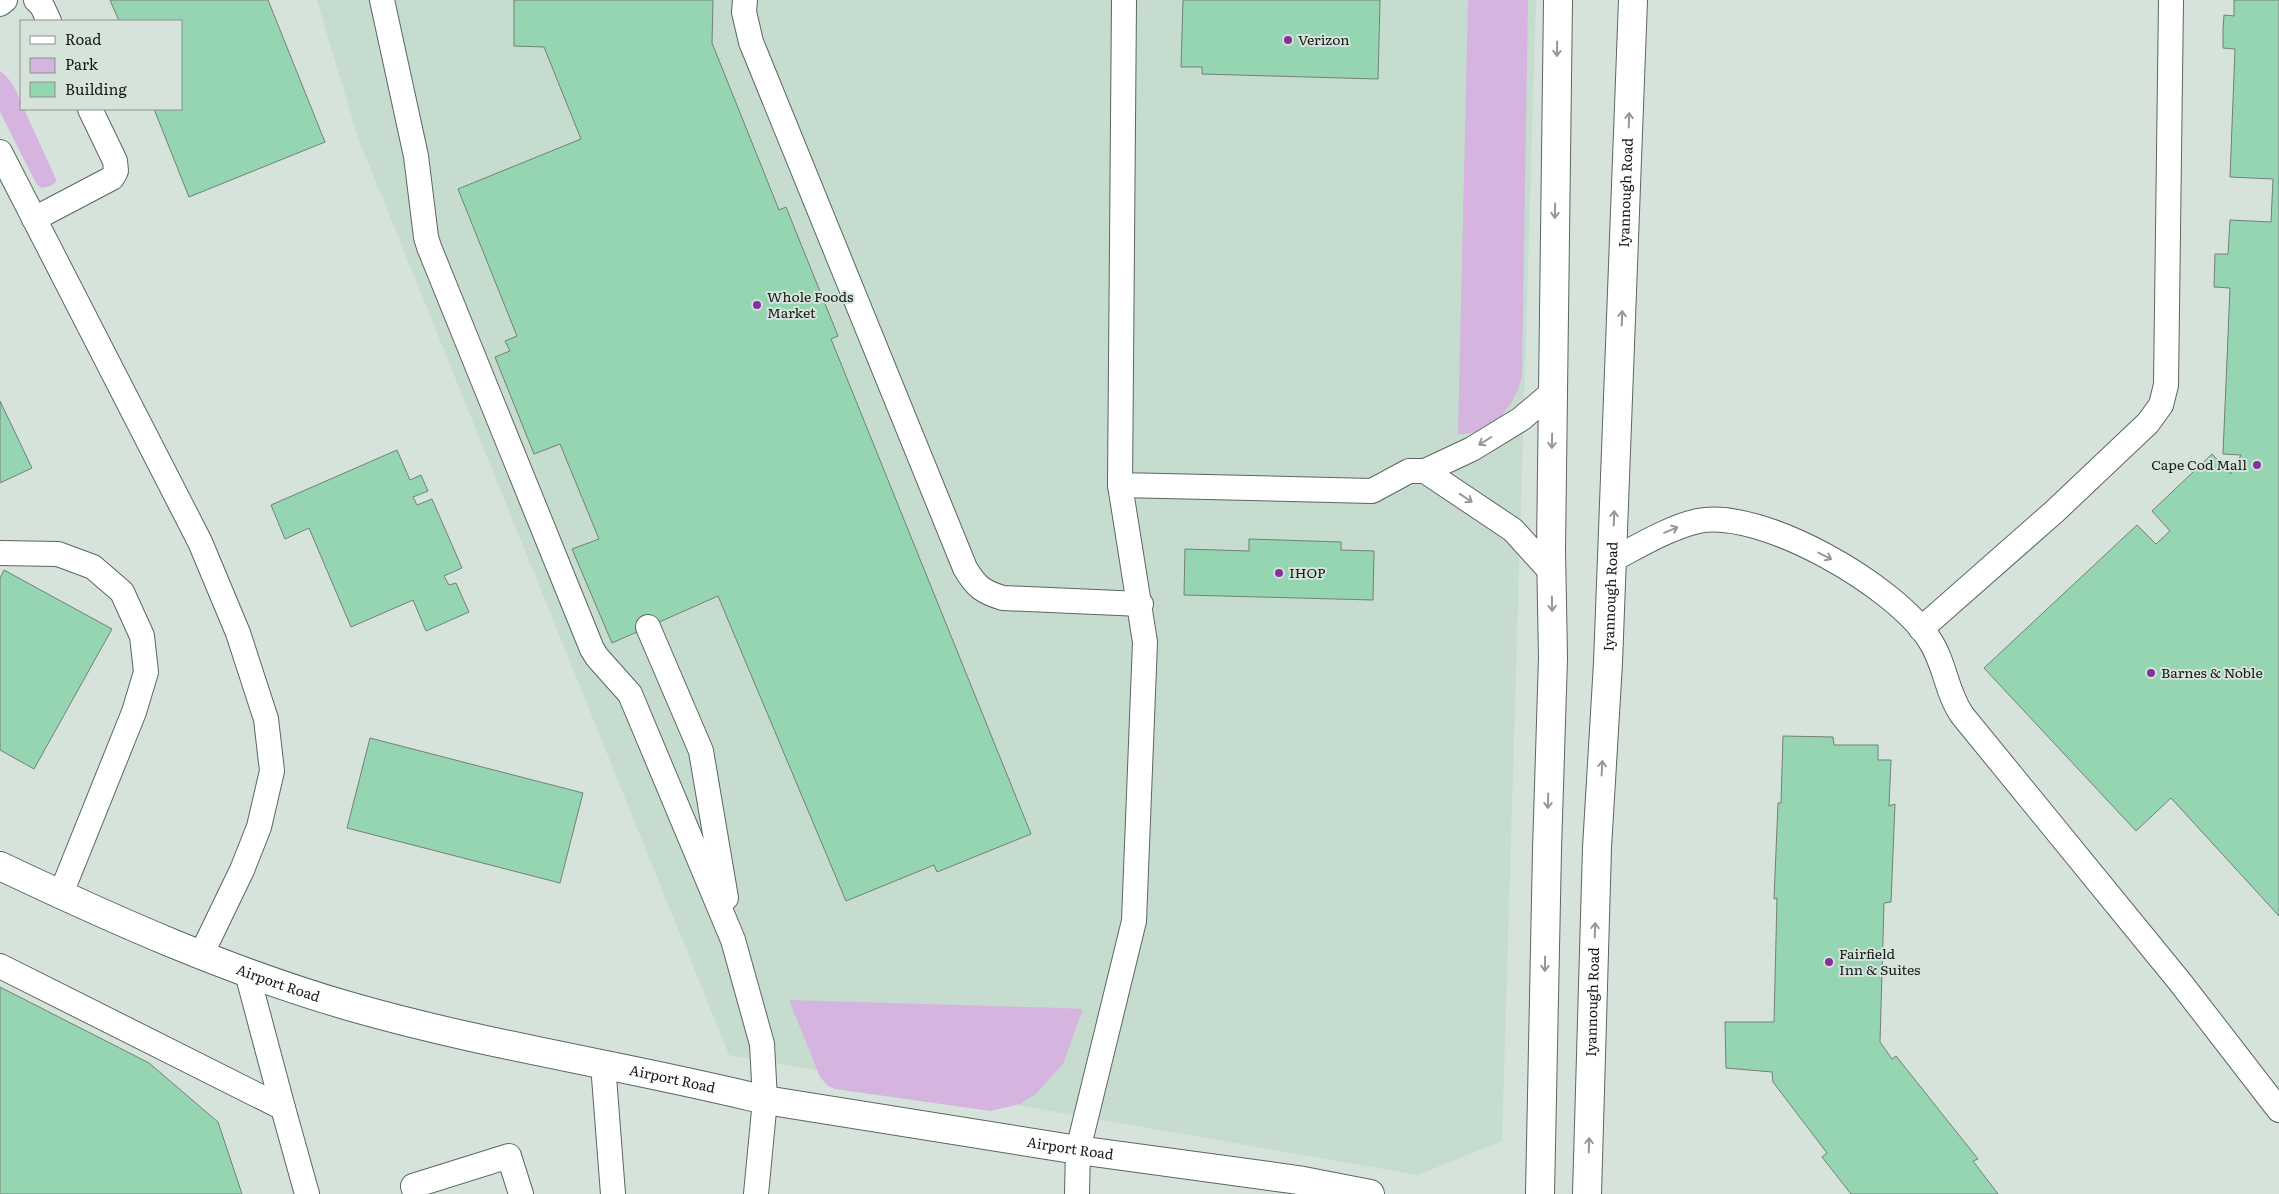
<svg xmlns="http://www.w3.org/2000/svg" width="2279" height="1194" viewBox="0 0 2279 1194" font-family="Literata,serif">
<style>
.built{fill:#c5dcce}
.green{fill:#d5b5e0}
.building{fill:#96d5b2;stroke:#738078}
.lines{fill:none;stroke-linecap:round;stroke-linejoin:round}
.service-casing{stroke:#5b6760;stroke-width:26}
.tertiary-casing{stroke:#5b6760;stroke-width:30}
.primary-casing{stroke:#5b6760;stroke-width:30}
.service{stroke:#fff;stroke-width:24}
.tertiary{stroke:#fff;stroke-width:28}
.primary{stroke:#fff;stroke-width:28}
.oneway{stroke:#969897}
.poi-dot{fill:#84309e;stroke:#d5e3db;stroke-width:2}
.labels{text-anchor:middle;stroke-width:4;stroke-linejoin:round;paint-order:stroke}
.poi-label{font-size:14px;fill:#161b18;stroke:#d5e3db;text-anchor:start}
.street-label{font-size:14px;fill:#161b18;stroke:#d5e3db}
</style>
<rect width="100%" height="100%" fill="#d5e3db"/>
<path class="built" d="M317 0H1536L1502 1141 1418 1175 729 1055 357 135Z"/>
<g class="green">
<path d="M1468 0H1528L1522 376C1514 407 1493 435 1458 434Z"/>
<path d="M0 71C11 79 21 95 21 109H24L56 179V182L50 186 42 188 37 185 0 112Z"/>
<path d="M789 1000 1063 1008 1083 1009 1063 1064 1036 1094 1020 1104 990 1111 835 1089 828 1086 820 1077Z"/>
</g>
<g class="building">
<path d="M110 0H268L325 142 189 197 154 109H181V21H119Z"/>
<path d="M514 0H713L712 43 779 210 786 207 838 336 831 339 1031 834 937 872 934 865 846 901 718 596 612 643 572 549 599 539 560 444 534 454 495 357 510 351 505 341 517 336 458 189 581 139 544 47 514 46Z"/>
<path d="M1183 0H1380L1378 79 1202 74V67H1181Z"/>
<path d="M2234 0H2279V916L2171 798 2136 831 1984 668 2137 525 2156 544 2170 531 2152 511 2212 454 2231 474 2241 455 2223 454 2230 288 2214 287 2215 254H2228L2230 220 2271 222 2273 179 2230 177 2235 49 2223 48V29L2224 15 2234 16Z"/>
<path d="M0 401 32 468 0 483Z"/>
<path d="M397 450 410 480 421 475 428 491 413 497 417 505 432 499 462 568 444 576 449 585 456 583 469 612 426 631 413 600 351 627 309 528 285 539 271 505Z"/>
<path d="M1249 539 1341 542V550L1374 551 1373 600 1184 595 1185 549 1249 551Z"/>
<path d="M4 570 112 629 34 769 0 750V578Z"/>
<path d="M1783 736 1833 737 1834 745H1878V760H1891L1889 806 1895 804 1891 902 1884 903 1880 1042 1892 1059 1896 1056 1978 1159 1973 1161 1998 1194H1851L1822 1157 1827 1153 1773 1082 1772 1072 1726 1068 1725 1022H1774L1777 898 1774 899 1778 803H1781Z"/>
<path d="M370 738 583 793 560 883 347 828Z"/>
<path d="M0 987 149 1063 218 1122 242 1194H0Z"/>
</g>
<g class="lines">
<defs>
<g id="service">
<path d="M36 0 42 6 49 21"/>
<path d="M382 0 416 156 426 237 429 247 592 649 597 657 630 694 733 940 762 1044 765 1100 756 1194"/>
<path d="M745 0 744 12 751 42 965 568C976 587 983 592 1003 598L1141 604"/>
<path d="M1124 0 1120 485 1372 491 1409 471H1425L1472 449 1521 419 1553 392"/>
<path d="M0 4 5 0"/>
<path d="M0 152 200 542 238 633 266 719 272 771 259 827 242 870 201 955"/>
<path d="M34 219 112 178 116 171 115 161 90 109"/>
<path d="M1425 471 1513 530 1552 573"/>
<path d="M0 553 58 554 93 567 122 592 142 636 146 672 134 712 60 896"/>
<path d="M1612 560C1639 546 1668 528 1698 521 1762 508 1895 586 1929 639 1945 662 1946 692 1962 715L2180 982 2279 1110"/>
<path d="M648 627 701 751 726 898"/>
<path d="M1921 629 2054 512 2148 423 2161 405 2166 385 2171 0"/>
<path d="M0 966 283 1108 307 1194"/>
<path d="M247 973 283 1108"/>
<path d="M603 1064 613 1194"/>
<path d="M415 1194 413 1186 509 1156 521 1194"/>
<path d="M1077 1194 1078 1150 1134 921 1145 642 1120 485"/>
</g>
<g id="tertiary">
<path id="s1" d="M0 866C114 920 230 972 352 1007 488 1046 628 1066 765 1100L1078 1150 1298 1180 1370 1194"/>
</g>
<g id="primary">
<path d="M1540 1194 1547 850 1553 658 1551 550 1558 0"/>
<path id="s2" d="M1587 1194 1597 848 1608 663 1633 0"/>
</g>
</defs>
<use href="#service" class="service-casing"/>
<use href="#tertiary" class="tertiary-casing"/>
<use href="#primary" class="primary-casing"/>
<use href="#service" class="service"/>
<use href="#tertiary" class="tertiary"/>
<use href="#primary" class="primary"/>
</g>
<defs><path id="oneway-shaft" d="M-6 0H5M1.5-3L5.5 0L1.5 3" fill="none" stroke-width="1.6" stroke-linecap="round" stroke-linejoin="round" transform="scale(1.25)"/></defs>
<g class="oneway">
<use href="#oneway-shaft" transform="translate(1557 49) rotate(91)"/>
<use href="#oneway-shaft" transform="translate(1629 120) rotate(-88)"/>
<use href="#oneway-shaft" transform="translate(1555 211) rotate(91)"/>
<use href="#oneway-shaft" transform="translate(1622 318) rotate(-88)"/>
<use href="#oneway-shaft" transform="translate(1485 441) rotate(148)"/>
<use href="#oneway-shaft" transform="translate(1552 441) rotate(91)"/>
<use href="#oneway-shaft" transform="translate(1466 498) rotate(34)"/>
<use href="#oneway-shaft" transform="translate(1614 518) rotate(-88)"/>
<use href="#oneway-shaft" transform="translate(1671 530) rotate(-23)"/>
<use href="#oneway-shaft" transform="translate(1825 556) rotate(27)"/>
<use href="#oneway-shaft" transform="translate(1552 604) rotate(89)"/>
<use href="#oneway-shaft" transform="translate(1602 768) rotate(-87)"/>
<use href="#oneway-shaft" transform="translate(1548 801) rotate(92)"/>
<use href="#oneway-shaft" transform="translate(1595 930) rotate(-88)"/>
<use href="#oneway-shaft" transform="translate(1545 964) rotate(91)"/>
<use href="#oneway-shaft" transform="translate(1589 1145) rotate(-88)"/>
</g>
<g class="poi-dot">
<circle cx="1288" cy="40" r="5"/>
<circle cx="757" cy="305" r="5"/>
<circle cx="2257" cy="465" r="5"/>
<circle cx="1279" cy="573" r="5"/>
<circle cx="2151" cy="673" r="5"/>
<circle cx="1829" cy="962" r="5"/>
</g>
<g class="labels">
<g class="poi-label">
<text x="1298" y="45">Verizon</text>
<text x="767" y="302">Whole Foods<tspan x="767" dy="16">Market</tspan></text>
<text x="2247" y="470" text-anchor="end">Cape Cod Mall</text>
<text x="1289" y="578">IHOP</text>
<text x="2161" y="678">Barnes &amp; Noble</text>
<text x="1839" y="959">Fairfield<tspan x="1839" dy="16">Inn &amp; Suites</tspan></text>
</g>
<g class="street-label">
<text dy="5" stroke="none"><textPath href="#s2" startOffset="1002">Iyannough Road</textPath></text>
<text dy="5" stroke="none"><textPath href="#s2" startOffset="598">Iyannough Road</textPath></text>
<text dy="5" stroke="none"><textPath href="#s1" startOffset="302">Airport Road</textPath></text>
<text dy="5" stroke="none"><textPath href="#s2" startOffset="192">Iyannough Road</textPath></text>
<text dy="5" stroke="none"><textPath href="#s1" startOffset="708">Airport Road</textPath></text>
<text dy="5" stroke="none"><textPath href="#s1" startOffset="1112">Airport Road</textPath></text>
</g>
</g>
<rect x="20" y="20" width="162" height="90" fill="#d5e3db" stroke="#89938d"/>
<rect x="30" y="36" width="25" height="8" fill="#ffffff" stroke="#89938d"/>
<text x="65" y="45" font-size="15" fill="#161b18">Road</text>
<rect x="30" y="58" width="25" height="15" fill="#d5b5e0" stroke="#89938d"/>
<text x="65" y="70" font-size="15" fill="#161b18">Park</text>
<rect x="30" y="82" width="25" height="15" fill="#96d5b2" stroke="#89938d"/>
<text x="65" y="95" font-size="15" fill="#161b18">Building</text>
</svg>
